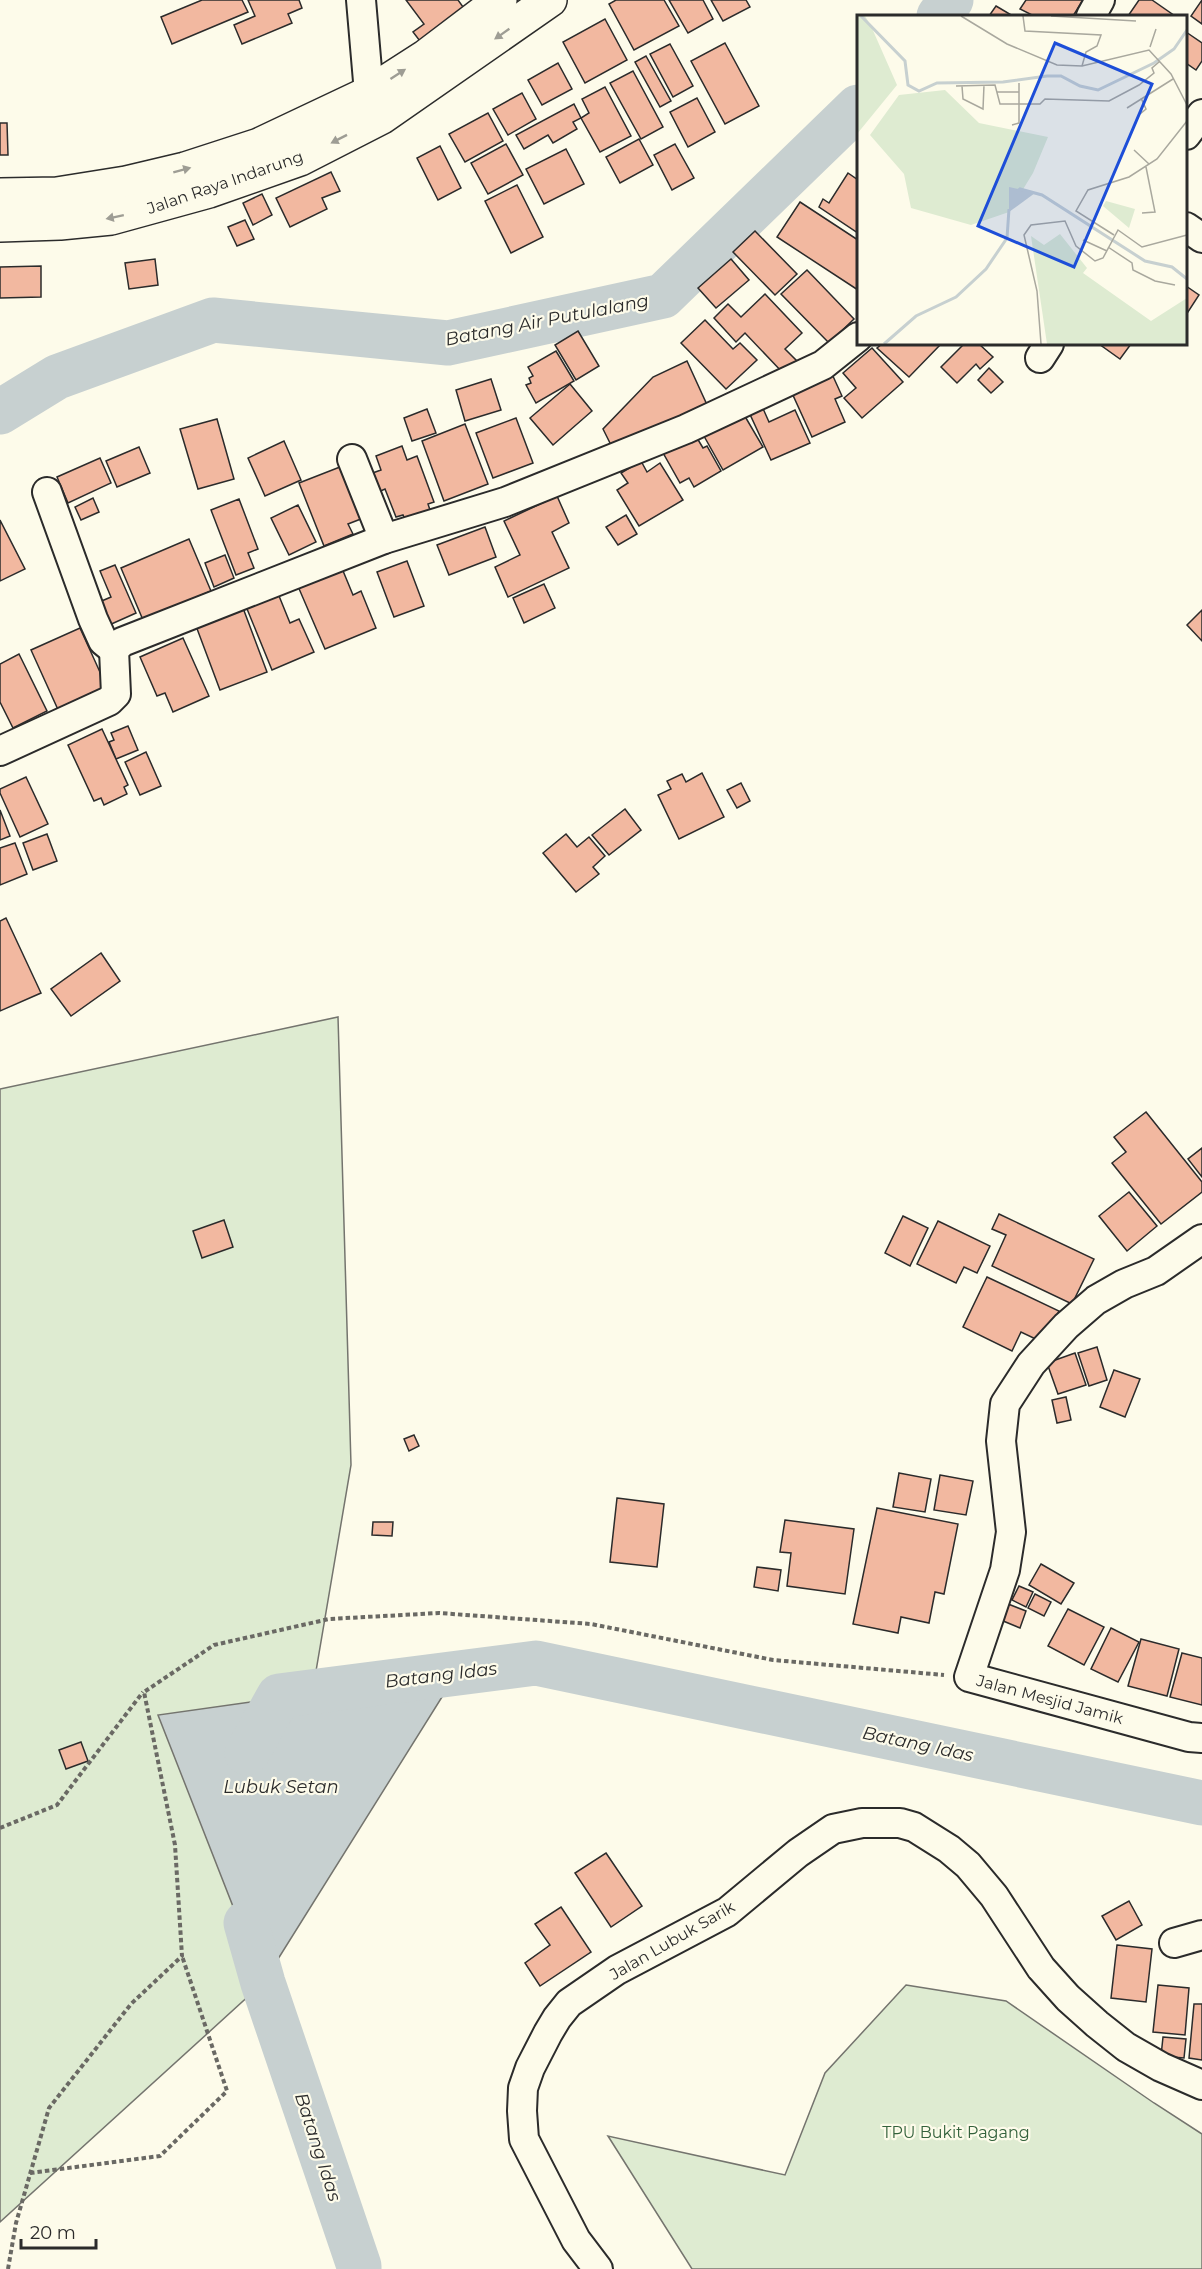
<svg xmlns="http://www.w3.org/2000/svg" width="1202" height="2269" viewBox="0 0 1202 2269" font-family="Montserrat,sans-serif">
<style>
.green{fill:#deebd1;stroke:#74746e;stroke-width:1.5}
.water{fill:#c7d0d0;stroke:#74746e;stroke-width:1.5}
.lines{fill:none;stroke-linecap:round;stroke-linejoin:round}
.river{stroke:#c7d0d0;stroke-width:45}
.building{fill:#f2b8a0;stroke:#2b2b2b;stroke-width:1.5}
.minor-casing{stroke:#2b2b2b;stroke-width:32}
.highway-casing{stroke:#2b2b2b;stroke-width:36}
.path{stroke:#6a6964;stroke-width:4;stroke-dasharray:4.5 3;stroke-linecap:butt}
.minor{stroke:#fdfbea;stroke-width:28}
.highway{stroke:#fdfbea;stroke-width:33}
.oneway{fill:#9e9d94}
.labels{text-anchor:middle;stroke-width:4.5;stroke-linejoin:round;paint-order:stroke}
.street-label{font-size:16px;fill:#2b2b2b;stroke:#fdfbea}
.park-label{font-size:16px;fill:#34623c;stroke:#fdfbea}
.water-label{font-size:18px;font-style:italic;fill:#2b2b2b;stroke:#fdfbea}
.inset-river{fill:none;stroke:#c7d0d0;stroke-width:3}
.inset-road{fill:none;stroke:#a9a89e;stroke-width:1.5}
.view{fill:#1d4ed8;fill-opacity:0.15;stroke:#1d4ed8;stroke-width:3}
.inset-edge{fill:none;stroke:#2b2b2b;stroke-width:3}
</style>
<rect width="100%" height="100%" fill="#fdfbea"/>
<g class="green">
<path d="M338 1017 351 1465 263 1983 0 2222V1089Z"/>
<path d="M906 1985 1006 2001 1154 2103 1202 2134V2269H692L608 2136 785 2175 825 2073Z"/>
</g>
<path class="water" d="M457 1673 263 1983 158 1715Z"/>
<g class="lines">
<g class="river">
<path d="M939 16 951 0"/>
<path d="M0 412 57 377 213 320 448 343 663 296 858 107"/>
<path d="M247 1753 279 1696 536 1663 1202 1803"/>
<path d="M246 1923 263 1983 359 2266V2269"/>
</g>
</g>
<g class="building">
<path d="M202 0H242L248 12 172 44 161 17Z"/>
<path d="M248 0H299L302 8 288 14 292 23 242 44 234 25 255 16Z"/>
<path d="M406 0H458L466 11 423 45 413 32 424 24Z"/>
<path d="M616 0H664L679 26 634 50 609 4Z"/>
<path d="M669 0H703L713 19 688 33Z"/>
<path d="M711 0H746L750 7 723 21Z"/>
<path d="M1026 0H1083L1073 16H1034L1020 9Z"/>
<path d="M1139 0H1152L1175 16H1128Z"/>
<path d="M1202 0V24L1191 16Z"/>
<path d="M996 6 1013 16H989Z"/>
<path d="M605 19 627 60 585 83 563 42Z"/>
<path d="M1186 32 1202 43V61L1196 70 1186 63Z"/>
<path d="M725 43 759 106 725 124 691 61Z"/>
<path d="M670 44 693 86 673 97 650 54Z"/>
<path d="M646 56 671 101 660 107 635 62Z"/>
<path d="M558 63 572 89 542 105 528 80Z"/>
<path d="M633 71 663 127 641 139 610 83Z"/>
<path d="M605 87 631 136 600 152 581 118 589 113 582 99Z"/>
<path d="M522 93 536 119 508 135 493 109Z"/>
<path d="M697 98 715 132 688 147 670 112Z"/>
<path d="M574 104 581 118 573 122 577 129 553 143 548 135 524 149 516 135Z"/>
<path d="M488 113 503 141 465 162 449 134Z"/>
<path d="M0 123H7L8 155H0Z"/>
<path d="M639 139 653 165 620 183 606 157Z"/>
<path d="M506 144 523 175 488 194 471 163Z"/>
<path d="M675 144 694 178 672 190 654 155Z"/>
<path d="M440 146 461 188 438 200 417 158Z"/>
<path d="M566 149 584 184 544 204 526 169Z"/>
<path d="M331 172 340 191 322 198 327 209 290 227 276 198Z"/>
<path d="M848 173 858 180V233L819 207 823 199 829 203Z"/>
<path d="M517 185 543 237 511 253 485 201Z"/>
<path d="M262 194 272 215 253 225 243 203Z"/>
<path d="M800 202 858 240V290L777 237Z"/>
<path d="M245 220 254 239 237 246 228 227Z"/>
<path d="M755 231 797 274 775 295 733 252Z"/>
<path d="M155 259 158 285 129 289 125 263Z"/>
<path d="M731 259 749 280 716 308 698 288Z"/>
<path d="M41 266V297L0 298V267Z"/>
<path d="M807 270 854 319 829 343 781 294Z"/>
<path d="M1186 286 1199 295 1186 315Z"/>
<path d="M765 294 802 333 785 349 798 362 784 374 745 333 736 342 714 318 728 304 741 317Z"/>
<path d="M705 320 733 349 740 343 757 360 726 389 681 343Z"/>
<path d="M578 331 599 366 576 380 555 345Z"/>
<path d="M882 344H941L909 377 877 348Z"/>
<path d="M964 344H979L993 357 980 369 976 364 957 383 941 367Z"/>
<path d="M1099 344H1131L1120 359Z"/>
<path d="M872 348 903 382 862 418 844 398 856 388 843 373Z"/>
<path d="M556 351 574 381 536 403 526 385 531 383 529 378 533 376 528 367Z"/>
<path d="M687 361 708 407 614 451 603 429 653 377Z"/>
<path d="M989 368 1003 382 991 393 978 380Z"/>
<path d="M832 374 842 396 835 399 845 422 812 437 792 393Z"/>
<path d="M491 379 501 410 465 421 456 390Z"/>
<path d="M570 384 592 411 553 445 530 418Z"/>
<path d="M761 404 769 422 795 410 810 443 771 460 748 410Z"/>
<path d="M427 409 436 433 412 441 404 418Z"/>
<path d="M743 413 763 447 723 470 700 429Z"/>
<path d="M516 418 533 463 493 478 476 433Z"/>
<path d="M217 419 234 479 198 489 180 429Z"/>
<path d="M465 424 488 484 444 501 422 441Z"/>
<path d="M694 433 703 448 707 446 721 471 694 487 689 478 680 483 662 451Z"/>
<path d="M284 441 301 480 265 496 248 458Z"/>
<path d="M402 446 407 460 417 456 434 502 428 504 431 513 406 522 403 515 396 517 385 489 374 494 367 475 381 470 376 456Z"/>
<path d="M139 447 150 473 117 487 106 461Z"/>
<path d="M100 458 111 483 68 503 57 477Z"/>
<path d="M641 461 647 472 660 463 683 500 639 526 617 490 628 483 621 473Z"/>
<path d="M345 465 366 517 348 524 353 534 324 546 299 483Z"/>
<path d="M557 496 569 523 552 532 569 568 508 597 495 567 520 555 504 521Z"/>
<path d="M93 498 99 512 81 520 75 507Z"/>
<path d="M239 499 258 549 248 553 254 568 236 575 211 510Z"/>
<path d="M298 505 316 542 289 555 271 518Z"/>
<path d="M626 515 637 534 618 545 606 527Z"/>
<path d="M0 520 25 569 0 581Z"/>
<path d="M485 527 496 557 449 575 437 545Z"/>
<path d="M189 539 211 591 143 620 121 568Z"/>
<path d="M225 555 234 578 214 587 205 563Z"/>
<path d="M407 561 424 606 394 617 377 572Z"/>
<path d="M115 565 136 613 107 626 97 603 111 597 100 571Z"/>
<path d="M341 566 353 595 361 591 376 628 325 649 297 584Z"/>
<path d="M544 584 555 608 524 623 513 598Z"/>
<path d="M277 591 290 623 299 619 314 652 272 670 245 604Z"/>
<path d="M243 608 267 672 220 690 196 626Z"/>
<path d="M1202 610V641L1187 625Z"/>
<path d="M80 628 109 692 60 714 31 650Z"/>
<path d="M183 638 209 696 173 712 165 693 157 696 140 657Z"/>
<path d="M19 654 47 711 13 728 0 702V664Z"/>
<path d="M128 726 138 750 116 759 109 742 114 740 111 733Z"/>
<path d="M102 729 128 785 124 787 127 794 104 805 101 798 94 801 68 745Z"/>
<path d="M146 752 161 786 140 795 125 762Z"/>
<path d="M702 773 724 817 679 839 658 795 671 789 667 781 682 774 686 782Z"/>
<path d="M26 777 48 824 20 837 0 793V789Z"/>
<path d="M741 783 750 801 737 808 727 790Z"/>
<path d="M625 809 641 830 609 855 592 835Z"/>
<path d="M0 810 10 836 0 840Z"/>
<path d="M47 834 57 861 33 870 23 843Z"/>
<path d="M566 834 577 847 589 837 605 856 593 867 599 874 576 892 543 853Z"/>
<path d="M15 843 27 874 0 885V848Z"/>
<path d="M6 918 41 993 0 1011V921Z"/>
<path d="M101 953 120 981 71 1016 51 989Z"/>
<path d="M1146 1112 1202 1182V1192L1161 1224 1112 1163 1126 1152 1114 1137Z"/>
<path d="M1202 1148V1177L1188 1159Z"/>
<path d="M1129 1192 1157 1226 1127 1251 1099 1216Z"/>
<path d="M999 1214 1094 1259 1072 1304 992 1266 1006 1235 992 1229Z"/>
<path d="M903 1216 928 1228 910 1266 885 1253Z"/>
<path d="M224 1220 233 1247 202 1258 193 1231Z"/>
<path d="M938 1221 990 1246 977 1273 964 1267 956 1283 917 1264Z"/>
<path d="M987 1277 1059 1311 1044 1343 1021 1332 1012 1351 963 1327Z"/>
<path d="M1097 1347 1107 1380 1089 1386 1078 1353Z"/>
<path d="M1075 1353 1086 1385 1058 1394 1047 1363Z"/>
<path d="M1114 1370 1140 1379 1125 1417 1100 1407Z"/>
<path d="M1066 1397 1071 1420 1057 1423 1052 1400Z"/>
<path d="M414 1435 419 1446 409 1451 404 1439Z"/>
<path d="M899 1473 931 1479 925 1512 893 1507Z"/>
<path d="M940 1475 973 1481 966 1515 934 1510Z"/>
<path d="M617 1498 664 1504 657 1567 610 1562Z"/>
<path d="M877 1508 958 1524 944 1594 935 1592 929 1623 901 1617 898 1633 853 1624Z"/>
<path d="M785 1520 854 1529 845 1594 787 1586 791 1553 780 1552Z"/>
<path d="M373 1522H393L392 1536 372 1535Z"/>
<path d="M1041 1564 1074 1583 1061 1604 1029 1585Z"/>
<path d="M757 1567 781 1570 778 1591 754 1587Z"/>
<path d="M1019 1586 1033 1592 1026 1607 1012 1600Z"/>
<path d="M1035 1594 1051 1602 1044 1616 1028 1608Z"/>
<path d="M1003 1602 1026 1611 1020 1628 996 1618Z"/>
<path d="M1068 1609 1104 1627 1084 1665 1048 1646Z"/>
<path d="M1111 1628 1139 1642 1118 1682 1091 1669Z"/>
<path d="M1141 1639 1179 1649 1167 1696 1128 1686Z"/>
<path d="M1182 1653 1202 1658V1705L1170 1697Z"/>
<path d="M81 1742 88 1761 66 1769 59 1750Z"/>
<path d="M606 1853 642 1906 611 1927 575 1873Z"/>
<path d="M1129 1901 1142 1925 1116 1940 1102 1916Z"/>
<path d="M561 1907 591 1952 540 1986 525 1963 550 1945 535 1924Z"/>
<path d="M1117 1945 1152 1949 1146 2002 1111 1998Z"/>
<path d="M1158 1985 1189 1988 1185 2035 1153 2032Z"/>
<path d="M1194 2004H1202V2060L1189 2058Z"/>
<path d="M1163 2037 1186 2039 1184 2058 1161 2056Z"/>
</g>
<g class="lines">
<defs>
<g id="minor">
<path d="M361 0 369 93 379 112"/>
<path d="M1091 16 1100 0"/>
<path d="M1186 135 1202 114"/>
<path d="M1186 227 1202 238"/>
<path d="M1040 358 1049 344"/>
<path d="M352 459 384 539"/>
<path d="M47 492 93 619 103 641 114 650"/>
<path d="M0 751 109 701 116 694 114 650 122 642 384 539 505 502 686 429 823 365 858 337"/>
<path d="M1202 1239 1156 1271 1124 1284 1096 1300 1066 1326 1031 1364 1005 1404 1001 1441 1011 1532 1005 1570 969 1677 1189 1737 1202 1738"/>
<path d="M1174 1943 1202 1935"/>
<path d="M598 2269 576 2240 524 2139 522 2111 523 2088 530 2068 548 2033 557 2018 569 2003 617 1970 727 1912 798 1853 833 1829 862 1823H900L914 1827 949 1849 968 1865 994 1896 1041 1968 1068 1998 1097 2024 1126 2047 1161 2067 1202 2085"/>
</g>
<g id="highway">
<path d="M0 195 57 194 126 183 185 169 259 145 369 93 425 57 500 0"/>
<path d="M0 225 60 223 111 218 209 191 300 159 382 117 550 0"/>
</g>
</defs>
<use href="#minor" class="minor-casing"/>
<use href="#highway" class="highway-casing"/>
<g class="path">
<path d="M0 1828 57 1805 143 1692"/>
<path d="M30 2173 160 2156 227 2091 182 1956"/>
<path d="M8 2269 16 2223 49 2108 131 2004 182 1956 175 1845 144 1692 214 1645 329 1619 439 1613 591 1624 773 1660 944 1675"/>
</g>
<use href="#minor" class="minor"/>
<use href="#highway" class="highway"/>
</g>
<defs><path id="oneway-solid" d="M-6-.8H1V-3.2L6.5 0L1 3.2V.8H-6Z" transform="scale(1.5)"/></defs>
<g class="oneway">
<use href="#oneway-solid" transform="translate(502 34) rotate(145)"/>
<use href="#oneway-solid" transform="translate(398 74) rotate(-33)"/>
<use href="#oneway-solid" transform="translate(339 139) rotate(153)"/>
<use href="#oneway-solid" transform="translate(182 170) rotate(-15)"/>
<use href="#oneway-solid" transform="translate(115 217) rotate(168)"/>
</g>
<g class="labels">
<g class="street-label">
<text transform="translate(225 182) rotate(-19)" y="6">Jalan Raya Indarung</text>
<text transform="translate(1050 1699) rotate(15)" y="6">Jalan Mesjid Jamik</text>
<text transform="translate(672 1940) rotate(-30)" y="6">Jalan Lubuk Sarik</text>
</g>
<g class="park-label">
<text x="956" y="2138">TPU Bukit Pagang</text>
</g>
<g class="water-label">
<text transform="translate(547 320) rotate(-11)" y="6">Batang Air Putulalang</text>
<text transform="translate(441 1675) rotate(-7)" y="6">Batang Idas</text>
<text transform="translate(918 1744) rotate(12)" y="6">Batang Idas</text>
<text x="281" y="1793">Lubuk Setan</text>
<text transform="translate(318 2147) rotate(72)" y="6">Batang Idas</text>
</g>
</g>
<g transform="translate(857 15)">
<rect width="330" height="330" fill="#fdfbea"/>
<path d="M0 1H8L14 11 40 70 0 119ZM88 75 122 108 191 122 176 158 152 197 114 210 54 193 47 159 13 120 42 80ZM249 186 278 194 272 213 246 191ZM203 219 230 253 226 258 294 306 330 283V329H190L174 221 187 230Z" fill="#deebd1"/>
<path d="M152 172 178 178 152 197Z" fill="#c7d0d0"/>
<path class="inset-river" d="M4 1 48 46 51 70 62 76 80 68 146 67 190 61H204L223 71 241 75 297 48 317 34 330 15M159 177 163 174 185 180 288 246 315 252 330 264M27 329 59 301 99 282 129 254 150 223 152 194"/>
<path class="inset-road" d="M104 1 150 29 200 50 225 51 292 35 314 59 330 90M166 1 168 16 244 20 240 31 229 37 225 51M194 1 279 6M293 32 299 14M99 71 138 70 143 89H183L188 84 252 86 282 70 297 58 295 53 302 47M105 71 106 84 126 94 127 70M140 77H162M270 93 316 64M283 99 289 94 284 83M155 110 162 108V68M277 135 292 149M285 198 298 197 289 152M257 220 219 196 231 175 272 162 300 144 330 106M226 225 250 236M251 232 275 248 276 255 298 266 318 270M184 329 180 276 167 220 174 210 208 206 219 231 238 246 246 243 261 215 285 232 330 220"/>
<path class="view" d="M198 28 295 69 217 252 121 211Z"/>
<rect width="330" height="330" class="inset-edge"/>
</g>
<path d="M21 2239v9h75v-9" fill="none" stroke="#2b2b2b" stroke-width="3"/>
<text x="30" y="2239" font-size="18" fill="#2b2b2b" stroke="#fdfbea" stroke-width="4.5" paint-order="stroke">20 m</text>
</svg>
